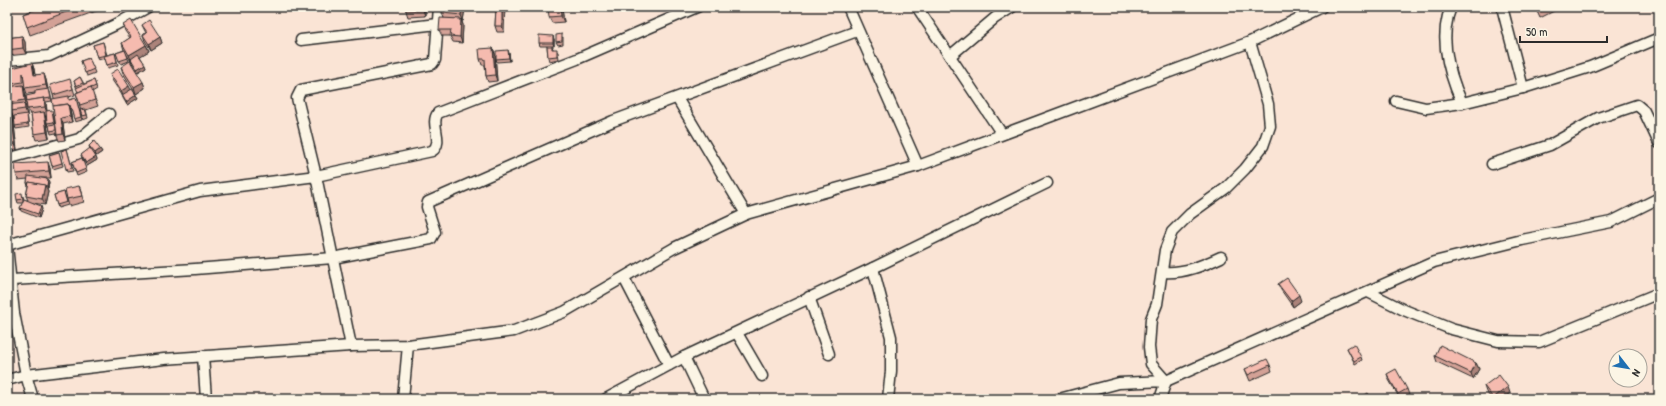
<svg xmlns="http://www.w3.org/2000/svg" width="1666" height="406" viewBox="0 0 1666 406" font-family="'Patrick Hand',sans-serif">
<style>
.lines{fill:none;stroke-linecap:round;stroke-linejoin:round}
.minor-casing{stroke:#2b2b2b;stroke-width:13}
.minor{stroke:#fcf5e5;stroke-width:10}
.wall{fill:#d3a196;stroke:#2b2b2b;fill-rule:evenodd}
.shaded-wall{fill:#ac837a;stroke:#2b2b2b}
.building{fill:#f5bbaf;stroke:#2b2b2b}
</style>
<rect width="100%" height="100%" fill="#fae4d5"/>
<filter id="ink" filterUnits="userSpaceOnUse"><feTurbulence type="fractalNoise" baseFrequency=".025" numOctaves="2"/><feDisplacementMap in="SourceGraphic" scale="8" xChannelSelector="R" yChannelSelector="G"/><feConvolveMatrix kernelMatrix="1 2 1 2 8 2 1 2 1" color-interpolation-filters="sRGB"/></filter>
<g filter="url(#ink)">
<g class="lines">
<defs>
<g id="minor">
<path d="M439 7 435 60 432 64 301 90 297 98 316 176 432 151C445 142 429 124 438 113L577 59 697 7"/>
<path d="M848 7 918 166"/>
<path d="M917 7 1002 134"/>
<path d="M1451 7C1438 38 1449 74 1462 103"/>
<path d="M1502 7 1523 88"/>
<path d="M301 40 437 24"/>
<path d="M1250 42 1268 104 1270 126 1263 146 1245 169 1226 188 1190 214 1172 232 1165 250 1157 304 1151 319 1149 347 1151 364 1166 381 1434 262 1522 240 1611 222 1659 198"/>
<path d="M950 56 995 18 1012 7"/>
<path d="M7 60 49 56 115 25 148 7"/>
<path d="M677 98 746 214"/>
<path d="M1396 101 1426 108 1462 103 1523 88 1590 67 1659 38"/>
<path d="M7 159 79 139 109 114"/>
<path d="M1492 164 1550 145 1598 118 1637 105 1644 111 1659 143"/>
<path d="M7 245 200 191 316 176 351 346"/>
<path d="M7 246 14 313 26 375 33 399"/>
<path d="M873 268 891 337V371L888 399"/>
<path d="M1163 272C1183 274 1204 265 1221 257"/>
<path d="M624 278 669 365"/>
<path d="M12 280 195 269 333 258 431 239 435 232 427 207 428 202 613 121 857 31"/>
<path d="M1368 292 1404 310 1451 329 1498 341 1539 342 1659 293"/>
<path d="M809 297 829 354"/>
<path d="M737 333 762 376"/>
<path d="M203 356 206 399"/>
<path d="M684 357 704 399"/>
<path d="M7 380 26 375 164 359 351 346 408 345 514 331 564 312 674 248 746 214 918 166 1250 42 1322 7"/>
<path d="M403 399 408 345"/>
<path d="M606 399 684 357 873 268 1047 183"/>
<path d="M1059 399 1119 383 1166 381 1160 399"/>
</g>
</defs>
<use href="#minor" class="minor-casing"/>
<use href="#minor" class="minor"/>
</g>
<g class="wall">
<path d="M7 7H16L7 11Z"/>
<path d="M41 7H98L99 10 30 35 23 14Z"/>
<path d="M406 7H425V16L408 17 406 11Z"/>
<path d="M496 7 504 32H497L495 26Z"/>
<path d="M1535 7H1562L1540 18Z"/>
<path d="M465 8 463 21H462L463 25 462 43 453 42 450 36H442L439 30 444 18 442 13Z"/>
<path d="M562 9 564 22 552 23 549 17Z"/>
<path d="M123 25 146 45 149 51 140 56 146 67 138 72 125 52 129 61 121 64 116 53 124 50 122 43 130 38 125 31Z"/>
<path d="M142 25 160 37 162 43 151 50 145 41 143 35 146 33Z"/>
<path d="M22 36 25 42 26 54 7 56V38Z"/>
<path d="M563 37V44L558 45 556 42Z"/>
<path d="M554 39V46H552L553 49 558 52 559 59 549 61 548 57 547 46H540L539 43Z"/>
<path d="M103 42 107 55 115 53 118 65 108 68 105 58 98 60 93 45Z"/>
<path d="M493 48 495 54 497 81 488 82 486 76 485 65H482L480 59Z"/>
<path d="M509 53 510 61 497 62 496 59Z"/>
<path d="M89 58 95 73 87 76 81 61Z"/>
<path d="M32 63 34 69 35 75 44 74 46 80 48 89 50 92 52 101 46 102 47 111 53 114 55 125 54 98 53 95 72 85 75 95 69 97 70 100 76 98 82 120 75 122 71 108 70 109 72 122 63 124 65 140 59 141 56 133 51 134 49 126H48L47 123 49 138 36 140 34 134 31 115H30L27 106 26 107 29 127 16 129 15 126 14 117H13L17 150 8 151 7 148V71L9 74 10 86H11L10 84ZM24 88H25L27 94 35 93V94L26 101Z"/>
<path d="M121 67 143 82 145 88 136 94 123 73Z"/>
<path d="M110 74 131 90 136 95 138 98 127 105 123 98 122 95 112 80Z"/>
<path d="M80 77 84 84 94 80 97 89 92 92 98 106 86 110 88 118 83 120 80 110H81L76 93 78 92 74 81Z"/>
<path d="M89 146 100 149 102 152 96 156 92 152 97 160 87 166 82 158 81 155 90 149Z"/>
<path d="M67 149 73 171 67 172 66 169Z"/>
<path d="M59 152 63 166 53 169 49 155Z"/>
<path d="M82 158 87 172 77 176 72 162Z"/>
<path d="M50 168 51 178H41L49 182 48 189H47L48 192 45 205 33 203 42 209 39 218 21 211 20 208 23 203H18L17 200 23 196 24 200H28L26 196 28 186 27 183 28 179 18 180 16 174Z"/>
<path d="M79 186 82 192 84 202 69 206 67 199Z"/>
<path d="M64 192 68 205 58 208 54 195Z"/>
<path d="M1278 284 1301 301 1293 307 1281 290Z"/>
<path d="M1347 348 1361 357 1362 360 1355 364Z"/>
<path d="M1435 356 1476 363 1479 369 1473 379 1437 362Z"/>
<path d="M1270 365 1272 371 1250 381 1245 369Z"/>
<path d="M1387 374 1407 389 1409 395 1402 399H1400L1389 380Z"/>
<path d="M1484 386 1510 393 1502 399H1492L1486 392Z"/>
</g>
<g class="shaded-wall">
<path d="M423 7H425V16L423 10Z"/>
<path d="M462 7H464L465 8 463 21 461 15Z"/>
<path d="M502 7H505L504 32 502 26Z"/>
<path d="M560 7H561L562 9 564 22 561 16Z"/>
<path d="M461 19 463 25 462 43 460 37Z"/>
<path d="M22 36 25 42 26 54 23 48Z"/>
<path d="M553 36 554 39V46L553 43Z"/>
<path d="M160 37 162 43 151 50 149 44Z"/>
<path d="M146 45 149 51 132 61 131 59 132 62 129 55Z"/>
<path d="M493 48 495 54 497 81 495 75Z"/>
<path d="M508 50 509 53 510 61 509 58Z"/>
<path d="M32 63 34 69 36 81 34 75Z"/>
<path d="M145 64 146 67 138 72 137 69Z"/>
<path d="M44 74 46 80 48 91 46 85Z"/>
<path d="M143 82 145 88 136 94 134 87Z"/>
<path d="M23 85 25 91 27 106 25 100Z"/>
<path d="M129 86 132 92 124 98 121 91Z"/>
<path d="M136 95 138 98 127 105 126 102Z"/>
<path d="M44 98 46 104 47 113 45 107Z"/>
<path d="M24 103 27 109V115L25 109Z"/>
<path d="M68 104 70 110 72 122 70 116Z"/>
<path d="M11 111 13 117 17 150 15 144Z"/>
<path d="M44 112 46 118 49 138 47 132Z"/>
<path d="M61 118 63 124 65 140 63 134Z"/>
<path d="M100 149 102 152 96 156 95 153Z"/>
<path d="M96 157 97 160 87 166 86 163Z"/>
<path d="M48 162 50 168 51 178 49 171Z"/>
<path d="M48 179 49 182 48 189 47 186Z"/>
<path d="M45 185 48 192 45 205 42 199Z"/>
<path d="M79 186 82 192 84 202 82 196Z"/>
<path d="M41 206 42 209 39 218 38 214Z"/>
<path d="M1299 295 1301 301 1293 307 1291 301Z"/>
<path d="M1476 363 1479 369 1473 379 1471 373Z"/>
<path d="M1508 387 1510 393 1502 399H1494L1493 398Z"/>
</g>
<g class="building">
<path d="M42 7H79L27 27 23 14Z"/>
<path d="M406 7H423V10L406 11Z"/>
<path d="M442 7H462L461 15 442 13Z"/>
<path d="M496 7H502V26H495Z"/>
<path d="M548 7H560L561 16 549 17Z"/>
<path d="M440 18 461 19 460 37 450 36 451 30H439Z"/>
<path d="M131 20 146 45 129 55 122 43 131 37 123 25Z"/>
<path d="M149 20 160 37 149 44 143 35 147 32 142 25Z"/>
<path d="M562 34V41L556 42V35Z"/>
<path d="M539 35 553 36V43H539Z"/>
<path d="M22 36 23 48 7 50V38Z"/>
<path d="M103 42 106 55 97 57 93 45Z"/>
<path d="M547 46H552V49H557V56L548 57Z"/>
<path d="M493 48 495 75 486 76 485 59H480L479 49Z"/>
<path d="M125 50 128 58 119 61 116 53Z"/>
<path d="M508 50 509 58 496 59V51Z"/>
<path d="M115 53 117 62 107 65 104 56Z"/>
<path d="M138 54 145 64 137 69 131 59Z"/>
<path d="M89 58 94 69 85 73 81 61Z"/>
<path d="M130 61 143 82 134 87 121 67Z"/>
<path d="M32 63 34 75 44 74 46 85 25 88 23 73V82L10 84 8 69Z"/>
<path d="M118 69 129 86 121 91 110 74Z"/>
<path d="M7 71H8L10 86 7 87Z"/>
<path d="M80 77 83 83 76 86 74 81Z"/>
<path d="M70 79 73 89 53 95 50 85Z"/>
<path d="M94 80 96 86 91 88V87L78 92 76 88Z"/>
<path d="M23 85 25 100 7 103V87Z"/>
<path d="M91 87 95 100 80 105 76 93Z"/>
<path d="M49 89 51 98 44 99V98L27 101 26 96 35 94V91Z"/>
<path d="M132 89 136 95 126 102 122 95Z"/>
<path d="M69 96V100L76 98 81 117 74 119 70 105 69 106 68 104 53 106 52 99Z"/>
<path d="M44 98 45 107 27 109 26 101Z"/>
<path d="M24 103 25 109 11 111 15 144 7 145V105Z"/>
<path d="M68 104 70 116 61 118 63 134 57 135 53 106Z"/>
<path d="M85 109 87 115 82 116 80 110Z"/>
<path d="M52 110 54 122 47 123 46 111Z"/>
<path d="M44 112 47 132 34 134 31 114Z"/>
<path d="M27 114 28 124 15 126 14 116Z"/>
<path d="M55 124 56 130 50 131 49 125Z"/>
<path d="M94 141 100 149 95 153 89 146Z"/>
<path d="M90 148 96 157 86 163 81 155Z"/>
<path d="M67 149 72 168 66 169 61 151Z"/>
<path d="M59 152 62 163 52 166 49 155Z"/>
<path d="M82 158 86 169 76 173 72 162Z"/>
<path d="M48 162 49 171 16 174 15 164Z"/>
<path d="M28 176 48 179 47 186 29 182V184L27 183Z"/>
<path d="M29 182 45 185 42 199 26 196Z"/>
<path d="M79 186 82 196 67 199 65 189Z"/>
<path d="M64 192 67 202 57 205 54 195Z"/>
<path d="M22 193 23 199 17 200 16 194Z"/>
<path d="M24 199 41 206 38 214 20 208Z"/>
<path d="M1287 278 1299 295 1291 301 1278 284Z"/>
<path d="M1354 344 1361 357 1354 361 1347 348Z"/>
<path d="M1440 345 1476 363 1471 373 1435 356Z"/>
<path d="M1267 359 1270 365 1248 375 1245 369Z"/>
<path d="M1396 369 1407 389 1398 394 1387 374Z"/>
<path d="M1499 375 1508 387 1493 398 1484 386Z"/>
<path d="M1368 393 1372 399H1361L1360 398Z"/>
</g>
</g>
<rect width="1666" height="406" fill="none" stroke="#fcf5e5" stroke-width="24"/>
<rect x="12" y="12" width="1642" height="382" fill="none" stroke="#2b2b2b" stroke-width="1.5" filter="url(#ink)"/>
<g transform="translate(1628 368) rotate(121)"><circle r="19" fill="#fcf5e5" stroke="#a8a49b"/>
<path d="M0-3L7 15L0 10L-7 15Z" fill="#1f6fb2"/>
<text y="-6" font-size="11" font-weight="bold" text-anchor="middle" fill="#2b2b2b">N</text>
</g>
<path d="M1520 36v6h87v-6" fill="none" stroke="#2b2b2b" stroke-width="2"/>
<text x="1526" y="36" font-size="12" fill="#2b2b2b" stroke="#fcf5e5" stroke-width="3" paint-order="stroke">50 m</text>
</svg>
